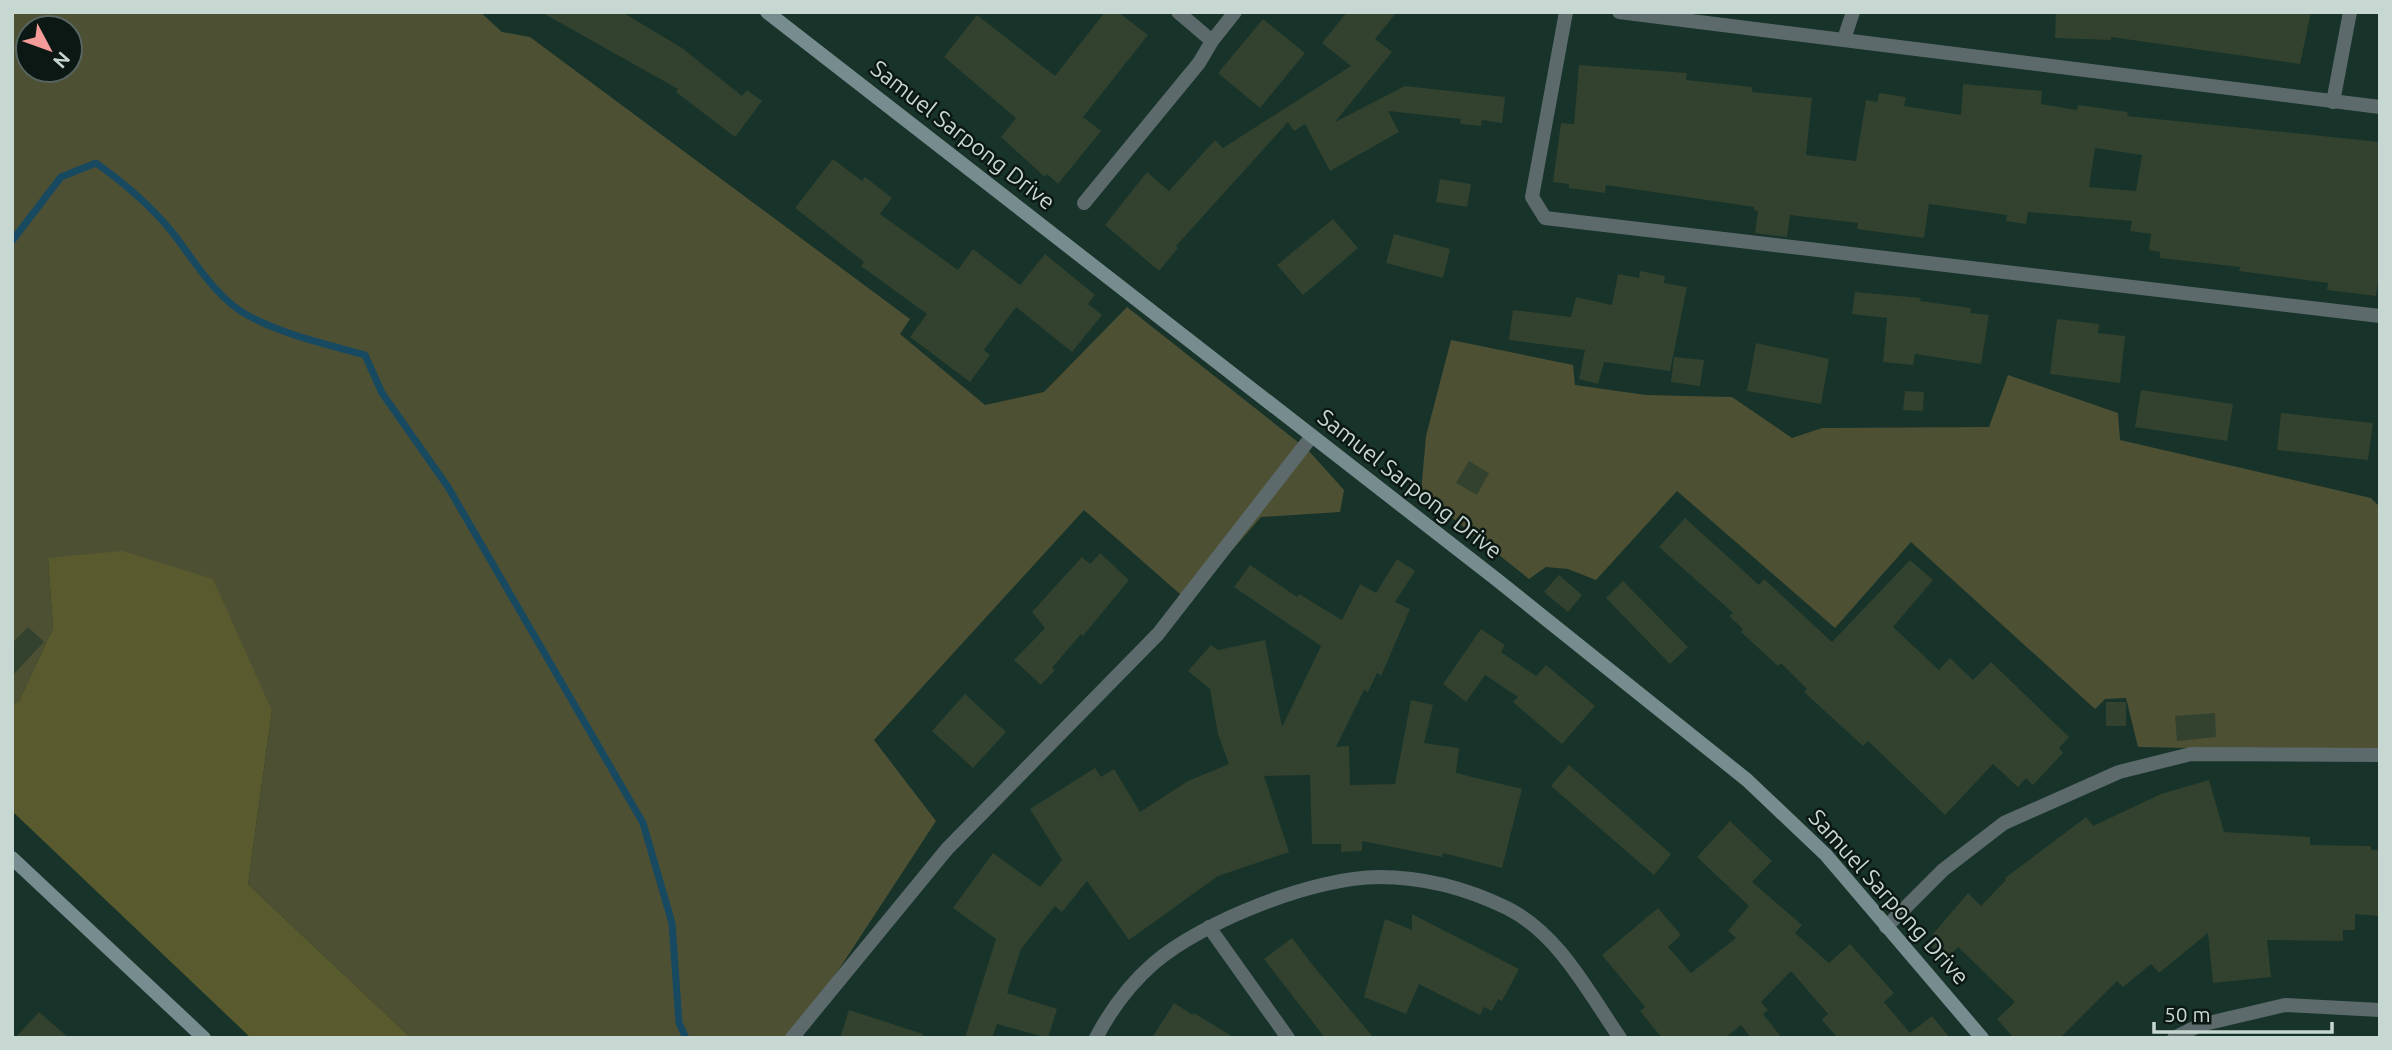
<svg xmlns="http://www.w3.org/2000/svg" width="2392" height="1050" viewBox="0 0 2392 1050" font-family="Ubuntu,sans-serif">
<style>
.green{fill:#4e5034;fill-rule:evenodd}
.forest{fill:#595b2e}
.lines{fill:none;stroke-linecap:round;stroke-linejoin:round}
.stream{stroke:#174a61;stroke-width:7}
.building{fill:#32422f;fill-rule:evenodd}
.street{stroke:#5c6a6b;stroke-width:14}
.secondary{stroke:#768c8e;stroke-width:14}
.labels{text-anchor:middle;stroke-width:5;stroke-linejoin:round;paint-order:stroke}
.street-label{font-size:23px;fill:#c7d7d1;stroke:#0c1814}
</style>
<rect width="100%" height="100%" fill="#17332a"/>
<g class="green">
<path d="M12 12H480L502 32 530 37 910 319 900 334 985 405 1044 392 1127 307 1308 450 1344 490 1340 512 1261 517 1188 601 1084 510 874 740 936 821 794 1038H411L248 884 272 711 48 558 53 628 19 701 12 704ZM28 28H70V70H28Z"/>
<path d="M1451 340 1573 365 1575 385 1646 395 1732 397 1792 438 1822 428 1989 427 2008 375 2118 413 2120 440 2371 498 2380 507V752L2138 747 2126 698 2105 699 2095 709 1911 542 1835 628 1677 491 1596 580 1568 569 1546 567 1529 579 1421 493 1426 436Z"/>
</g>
<path class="forest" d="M122 551 213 579 272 711 248 884 411 1038H251L12 811V704L19 701 53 628 48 558Z"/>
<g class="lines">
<path class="stream" d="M12 241 61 177 96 163C124 183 150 205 172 232 194 260 215 297 247 315 284 335 326 344 365 355L382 393 448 487 643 823 672 923 679 1023 686 1038"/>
</g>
<g class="building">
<path d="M541 12H622L682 48 742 96 747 90 762 101 735 137 676 92 678 89Z"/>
<path d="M1105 12H1118L1148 35 1083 117 1101 131 1058 184 1047 174 1045 177 1001 137 1016 118 944 57 977 15 1055 76Z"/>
<path d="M1347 12H1397L1375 39 1392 52 1335 122 1405 86 1505 97 1502 123 1482 120 1481 126 1460 124 1461 119 1388 111 1399 132 1330 171 1305 124 1294 131 1288 122 1176 246 1178 248 1159 271 1105 225 1147 172 1169 191 1215 140 1223 148 1351 66 1322 43Z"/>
<path d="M2056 12H2311L2300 64 2111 37V40L2055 38Z"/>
<path d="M1263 19 1305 53 1260 108 1218 73Z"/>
<path d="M1579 65 1687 73 1686 80 1752 87V92L1812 98 1806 155 1856 161 1866 100 1877 102 1879 93 1906 97 1904 106 1961 115 1963 84 2042 91 2041 104 2077 110 2078 105 2128 112 2127 116 2380 142V266L2376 296 2327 290 2328 283 2239 271 2240 267 2160 258V252L2149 250 2151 234 2130 231 2132 221 2028 212 2026 224 2006 221 2007 215 1929 204 1924 238 1857 229 1858 223 1790 215 1787 237 1755 233 1758 211 1754 210V207L1606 185 1605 193 1569 188V184L1553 182 1561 123 1574 124ZM2095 148 2142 155 2136 191 2089 187Z"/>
<path d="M833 159 862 181 865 177 892 198 880 214 958 270 973 249 1020 285 1045 254 1095 295 1088 304 1102 315 1072 352 1016 307 984 350 990 355 970 382 910 337 927 314 861 266 864 262 795 208Z"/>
<path d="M1440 179 1471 184 1467 207 1436 202Z"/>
<path d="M1333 219 1358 248 1303 295 1277 265Z"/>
<path d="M1394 234 1450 249 1443 278 1386 263Z"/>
<path d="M1640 271 1665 276 1664 283 1687 287 1670 371 1604 362 1598 384 1579 379 1585 350 1509 340 1513 310 1571 317 1576 297 1612 305 1618 274 1639 278Z"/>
<path d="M1855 292 1921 298 1920 301 1971 308 1970 313 1989 315 1981 364 1915 354 1913 365 1883 362 1887 318 1852 314Z"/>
<path d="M2057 319 2099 324 2098 333 2125 336 2120 383 2050 374Z"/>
<path d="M1756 343 1829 359 1821 404 1747 391Z"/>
<path d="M1674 357 1704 360 1700 386 1671 382Z"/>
<path d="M2141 390 2233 404 2227 441 2135 427Z"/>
<path d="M1905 391 1924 392 1923 411 1903 410Z"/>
<path d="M2281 413 2373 423 2368 460 2277 450Z"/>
<path d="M1469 461 1489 473 1477 495 1456 483Z"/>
<path d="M1685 518 1759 585 1764 579 1832 642 1910 560 1933 580 1893 627 1939 670 1950 658 1973 680 1991 662 2069 737 2059 748 2063 753 2033 785 2026 778 2018 787 1993 764 1945 815 1868 741 1863 746 1804 692 1807 689 1781 663 1778 666 1741 632 1743 629 1729 616 1733 613 1659 547Z"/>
<path d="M1100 553 1129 580 1083 636 1081 634 1052 668 1055 670 1041 685 1014 660 1045 628 1032 612 1082 557 1090 564Z"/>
<path d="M1397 559 1415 571 1395 602 1410 609 1381 676 1377 673 1368 692 1364 690 1336 747 1349 746 1350 785 1395 784 1411 700 1433 705 1424 743 1459 748 1456 773 1522 789 1502 868 1443 853 1442 857 1362 841V851L1341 852V844H1312L1310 775 1264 776 1289 852 1218 876 1129 940 1087 881 1062 912 1055 906 1021 949 1007 993 1057 1009 1048 1038 997 1024 992 1038H965L996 939 953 908 993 853 1040 887 1062 860 1030 809 1095 768 1101 777 1114 769 1140 812 1188 781 1229 764 1218 734 1210 689 1188 671 1211 645 1218 650 1265 640 1282 727 1321 646 1234 587 1250 565 1297 597 1299 594 1342 620 1360 584 1376 593Z"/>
<path d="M1559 575 1582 595 1568 612 1544 592Z"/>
<path d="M1623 581 1688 647 1670 664 1606 598Z"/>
<path d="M28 627 44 642 12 676V643Z"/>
<path d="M1481 629 1505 645 1501 652 1536 676 1546 665 1595 706 1562 744 1513 702 1518 697 1485 675 1466 702 1443 684Z"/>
<path d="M965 694 1006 732 973 768 932 731Z"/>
<rect x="2106" y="702" width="20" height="24"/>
<path d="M2215 713 2216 737 2177 741 2175 716Z"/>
<path d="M1569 765 1671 854 1654 875 1551 786Z"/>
<path d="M2209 780 2224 832 2310 837V845L2371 846V850H2380V916L2355 914V930H2343V941L2267 940 2271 977 2213 983 2208 933 2159 973 2151 964 2123 987 2117 981 2060 1038H2014L1997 1019 2015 1002 1958 947 1946 960 1932 947 1933 934 1968 893 1981 906 2006 880 2005 878 2086 817 2093 826 2161 794Z"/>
<path d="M1730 821 1772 861 1752 882 1802 925 1795 933 1829 963 1850 944 1894 993 1884 1002 1910 1033 1932 1016 1950 1038H1838L1822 1020 1828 1014 1791 971 1761 1002 1768 1010 1763 1014 1782 1038H1751L1741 1025 1725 1038H1662L1640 1011 1645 1007 1602 955 1658 908 1681 935 1668 947 1691 973 1736 938 1728 931 1749 906 1697 857Z"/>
<path d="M1412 914 1519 969 1502 1001 1498 999 1492 1011 1484 1007 1480 1015 1419 984 1406 1014 1364 997 1385 919 1412 930Z"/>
<path d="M1292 938 1315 968 1374 1038H1325L1264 959Z"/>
<path d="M1174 1003 1193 1015 1194 1013 1235 1038H1152Z"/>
<path d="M849 1010 923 1034 922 1038H840Z"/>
<path d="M39 1012 69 1038H15Z"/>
</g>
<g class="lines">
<g class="street">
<path d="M1178 12 1212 41"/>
<path d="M1566 12 1532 197 1545 218 2380 316"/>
<path d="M1619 12 2380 107"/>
<path d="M1844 39 1853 12"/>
<path d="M2333 102 2350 12"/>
<path d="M1084 203 1199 63 1212 41 1235 12"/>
<path d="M1209 927 1288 1038"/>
<path d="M1886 927 1943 870 2004 823 2119 772 2191 754 2380 755"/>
<path d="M792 1038 947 849 1158 634 1312 436"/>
<path d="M1096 1038C1110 1011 1131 983 1154 963 1203 921 1315 877 1379 877 1423 877 1468 889 1507 908 1559 934 1588 992 1620 1038"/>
<path d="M2174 1038 2200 1025 2285 1005 2380 1010"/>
</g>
<g class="secondary">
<path d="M767 12 1496 579 1747 780 1826 855 1982 1038"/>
<path d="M12 858 204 1038"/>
</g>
</g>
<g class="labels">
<g class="street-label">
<text transform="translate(963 135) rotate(38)" y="8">Samuel Sarpong Drive</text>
<text transform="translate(1410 484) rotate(38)" y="8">Samuel Sarpong Drive</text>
<text transform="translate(1889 897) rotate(48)" y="8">Samuel Sarpong Drive</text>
</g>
</g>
<rect width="2392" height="1050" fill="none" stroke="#c7d7d1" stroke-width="28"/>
<g transform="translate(49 49) rotate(131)"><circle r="33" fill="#0c1814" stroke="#576460" stroke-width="2"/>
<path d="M0-5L12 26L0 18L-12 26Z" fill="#f59b99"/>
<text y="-10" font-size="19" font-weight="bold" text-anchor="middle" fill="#c7d7d1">N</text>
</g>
<path d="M2154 1022v10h178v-10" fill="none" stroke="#c7d7d1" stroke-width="3.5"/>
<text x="2164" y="1022" font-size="21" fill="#c7d7d1" stroke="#0c1814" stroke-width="5" paint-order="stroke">50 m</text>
</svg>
